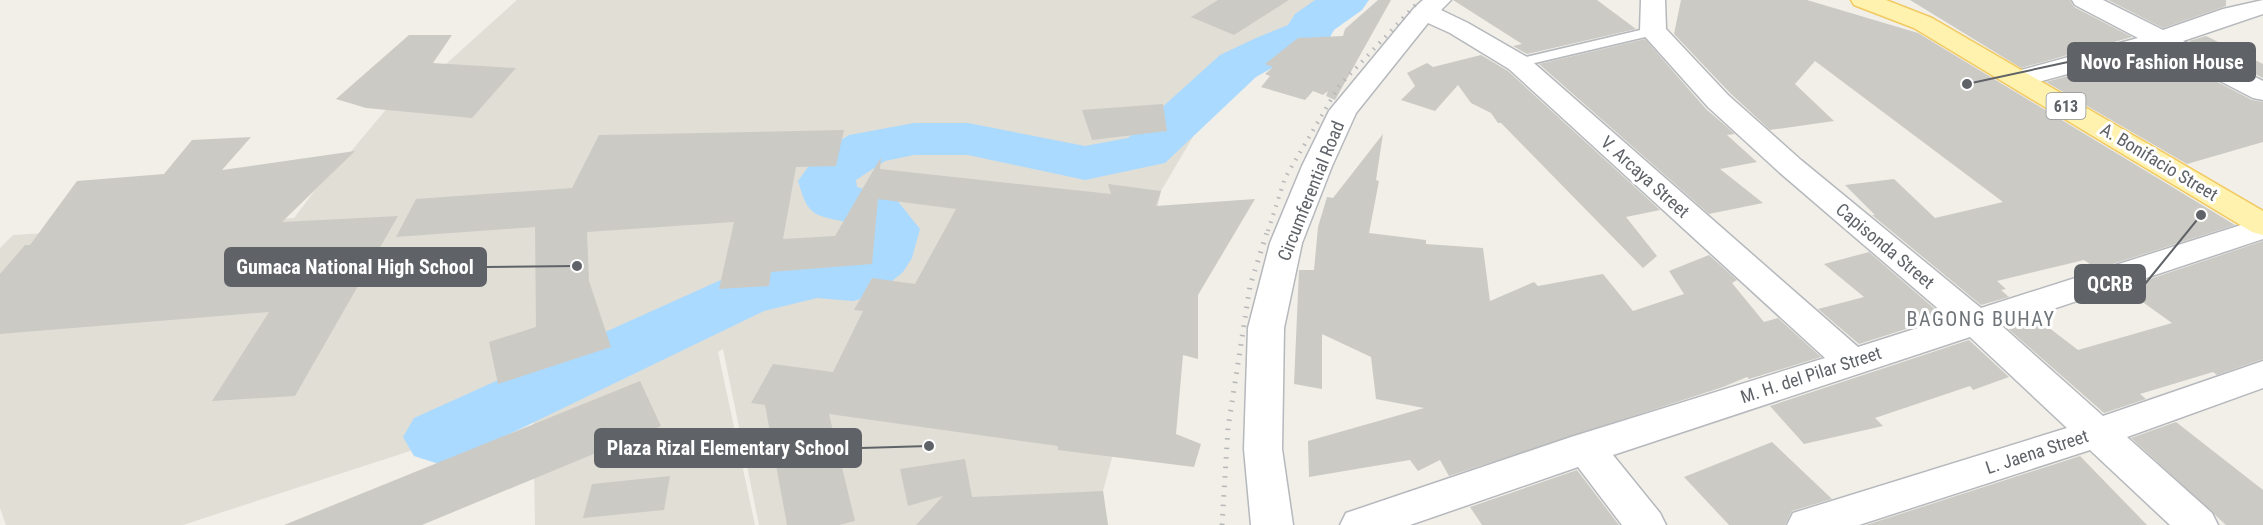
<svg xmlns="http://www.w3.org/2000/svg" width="2263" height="525" viewBox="0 0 2263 525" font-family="'Roboto Condensed',sans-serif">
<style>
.education{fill:#e1ded6}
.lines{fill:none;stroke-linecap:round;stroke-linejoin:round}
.river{fill:#aadaff;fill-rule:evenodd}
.building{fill:#cccac5}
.lane-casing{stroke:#b5b8bc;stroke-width:3}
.street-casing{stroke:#b5b8bc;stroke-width:3}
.primary-casing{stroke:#f2c960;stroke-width:3}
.lane{fill:#fff;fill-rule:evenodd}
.street{fill:#fff;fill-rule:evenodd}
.primary{fill:#fff2af;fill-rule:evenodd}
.rail-far1{stroke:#b6b7b8;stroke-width:4;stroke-dasharray:1.5 7;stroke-linecap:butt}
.rail{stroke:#b6b7b8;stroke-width:5;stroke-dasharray:1.5 8;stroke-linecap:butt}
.labels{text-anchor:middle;stroke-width:6;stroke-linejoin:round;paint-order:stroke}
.shield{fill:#fff;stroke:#8f9295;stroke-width:1.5}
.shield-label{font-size:16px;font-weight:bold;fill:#5f6368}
.street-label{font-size:18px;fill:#5f6368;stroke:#fff}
.neighbourhood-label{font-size:20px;letter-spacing:1.5px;fill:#70757a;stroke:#fff}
.leader{fill:none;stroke:#5f6368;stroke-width:2}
.callout-dot{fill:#5f6368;stroke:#fff;stroke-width:2}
.callout{fill:#5f6368;stroke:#5f6368;stroke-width:2}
.callout-label{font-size:20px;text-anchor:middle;font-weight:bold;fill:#fff}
</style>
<rect width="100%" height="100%" fill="#f1efe8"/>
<path class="education" d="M517 0H1325L1221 89 1161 191 1148 252 1160 280 1103 491 1108 525H759L723 349 718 352 755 525H535L533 411 183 525H6L0 508V248L13 235 294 218 316 189 337 168 394 100 446 64Z"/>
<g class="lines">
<path class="river" d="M1315 0H1369L1362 10 1334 30 1326 44 1290 58 1256 77 1165 163 1085 180 968 155H914L885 161 856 180 857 187 896 199 920 229 912 258 903 272 875 295 853 301 817 298 764 311 464 456 439 464 414 456 403 437 414 418 723 279 817 256 840 258 854 248 859 231C848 217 825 222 812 211 804 204 801 190 798 181L816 156 849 135 914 123H968L1085 146 1128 138 1220 55 1256 38 1288 25 1295 14Z"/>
</g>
<g class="building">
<path d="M1218 0H1289L1234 35 1191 17Z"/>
<path d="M1378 0H1391L1335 100 1326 96 1328 91 1323 95 1313 91 1305 100 1261 87 1270 76 1265 74 1273 67 1265 64 1298 38 1343 36 1345 29Z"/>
<path d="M1453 0H1597L1636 29 1527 54 1513 46 1522 44Z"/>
<path d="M1681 0H1807L1918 33 2235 225 2097 269 2084 260 1997 281 2006 289 2001 290 2009 297 1981 305 1872 215H1875L1845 185 1894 179 1935 218 2003 202 1815 61 1795 84 1834 121 1770 130 1730 93 1674 34Z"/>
<path d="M1910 0H2070L2074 7 2132 37 2021 68Z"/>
<path d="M2108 0H2226V6L2163 28Z"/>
<path d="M409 35H452L433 63 516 68 472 118 366 108 336 99Z"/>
<path d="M2206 36 2263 64V78L2189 41Z"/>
<path d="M1645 39 1706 109 1735 134 1727 135 1757 162 1720 169 1763 203 1709 214 1539 64Z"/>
<path d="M2158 51 2252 100 2263 102V142L2187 164 2046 82Z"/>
<path d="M1481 55 1508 71 1660 210 1626 217 1657 256 1643 268 1501 123H1498L1491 113 1471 103 1458 85 1435 111 1401 100 1415 86 1407 73 1427 63 1433 67Z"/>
<path d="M1163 104 1167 131 1092 140 1082 110Z"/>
<path d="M844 130 836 166 796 167 783 239 835 236 881 157 880 169 1111 194 1108 184 1161 191 1156 206 1255 199 1198 295V359L1183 355 1176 434 1201 444 1194 467 1058 450V446L829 414 855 521 839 525H787L765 405 751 403 773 364 833 372 863 311 854 310 872 278 915 284 956 209 878 199 872 264 771 272 769 286 719 289 734 222 587 232 589 281 611 347 498 384 489 342 536 327 535 227 396 237 416 199 572 188 599 135Z"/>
<path d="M1383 134 1376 180 1379 181 1369 233 1426 240V244L1483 248 1490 301 1534 282 1538 286 1603 274 1633 311 1684 294 1669 271 1709 255 1737 280 1732 283 1764 322 1778 318 1821 357 1749 379 1747 377 1723 387 1449 476 1440 460 1418 471 1410 460 1309 477 1308 441 1424 408 1376 399 1371 357 1322 334V389L1294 384 1299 270H1314L1318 227 1327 197 1333 198Z"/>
<path d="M251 137 222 170 355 151 282 222 398 216 295 396 212 401 269 312 0 334V274L25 245H30L77 181 164 174 192 140Z"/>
<path d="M2263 241V359L2217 375 2213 372 2140 394 2146 399 2104 413 2006 327 2035 317 2078 350 2172 323 2123 288Z"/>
<path d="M1869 252 1944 317 1859 344 1818 309 1864 297 1824 264Z"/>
<path d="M1969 340 2009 377 1973 390 1970 386 1875 418 1883 426 1804 444 1770 406Z"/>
<path d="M640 381 661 426 422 525H284Z"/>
<path d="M2176 422 2263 490V525H2226L2131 438Z"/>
<path d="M1772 442 1832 499 1792 511 1785 525H1729L1684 477Z"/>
<path d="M2080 456 2147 525H1866Z"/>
<path d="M965 459 972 497 1103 491 1108 525H916L943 496 908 506 900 469Z"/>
<path d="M1577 470 1619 525H1482L1470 507Z"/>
<path d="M670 476 664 510 583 518 592 484Z"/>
</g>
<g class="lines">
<defs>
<path id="lane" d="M1653 27 1660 31 1658 34 1518 67 1511 63 1513 60Z"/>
<g id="street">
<path d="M1423 0H1451L1441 10 1468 23 1527 57 1858 347 1949 318 1779 172 1708 107 1640 31 1641 0H1665L1666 29 1728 95 1801 160 1981 308 2263 218V239L2002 326 2103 416 2263 361V388L2127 437 2212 513 2218 525H2170L2090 450 1859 525H1787L1793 513 2067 428 1970 337 1613 455 1660 513 1666 525H1622L1578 467 1410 525H1340L1346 513 1571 437 1825 358 1509 69 1450 33 1428 23 1356 113 1332 166 1302 243 1284 328 1282 449 1293 525H1251L1244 449 1248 328 1270 243 1302 166 1329 111 1415 7Z"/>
<path d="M2072 0H2103L2163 30 2223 9 2263 0V14L2183 41 2263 81V100L2253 98 2158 49 2020 87 2010 85 2006 79 2010 73 2138 38 2075 5Z"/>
</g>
<path id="primary" d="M1851 0H1886L1932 18 2263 211V235L2252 232 1914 28 1854 5Z"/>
</defs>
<use href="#lane" class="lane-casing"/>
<use href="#street" class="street-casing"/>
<use href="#primary" class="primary-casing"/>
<use href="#lane" class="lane"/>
<use href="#street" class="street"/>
<use href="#primary" class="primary"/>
<path class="rail-far1" d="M1268 231 1285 178 1339 86 1420 0"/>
<path class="rail" d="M1222 525 1228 428 1250 286 1268 229"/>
</g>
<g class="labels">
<rect class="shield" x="2046.5" y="93" width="39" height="26" rx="4.5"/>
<g class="shield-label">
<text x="2066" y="112">613</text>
</g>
<g class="street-label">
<text transform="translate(2159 162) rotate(31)" y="6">A. Bonifacio Street</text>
<text transform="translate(1645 177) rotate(42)" y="6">V. Arcaya Street</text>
<text transform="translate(1311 191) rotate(-68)" y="6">Circumferential Road</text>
<text transform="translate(1885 246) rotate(40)" y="6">Capisonda Street</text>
<text transform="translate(1811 375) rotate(-18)" y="6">M. H. del Pilar Street</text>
<text transform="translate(2037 452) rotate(-18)" y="6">L. Jaena Street</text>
</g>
<g class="neighbourhood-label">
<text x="1981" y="326">BAGONG BUHAY</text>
</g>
</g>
<path class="leader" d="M1967 84L2068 62M577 266L486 267M2201 215L2145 284M929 446L861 448"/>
<g class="callout-dot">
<circle cx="1967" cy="84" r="6"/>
<circle cx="577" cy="266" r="6"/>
<circle cx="2201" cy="215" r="6"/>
<circle cx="929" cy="446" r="6"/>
</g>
<g class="callout">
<rect x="2068" y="43" width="187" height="38" rx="6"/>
<rect x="225" y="248" width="261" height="38" rx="6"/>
<rect x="2075" y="265" width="70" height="38" rx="6"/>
<rect x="595" y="429" width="266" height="38" rx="6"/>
</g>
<g class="callout-label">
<text x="2162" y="69">Novo Fashion House</text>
<text x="355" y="274">Gumaca National High School</text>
<text x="2110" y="291">QCRB</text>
<text x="728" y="455">Plaza Rizal Elementary School</text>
</g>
</svg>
